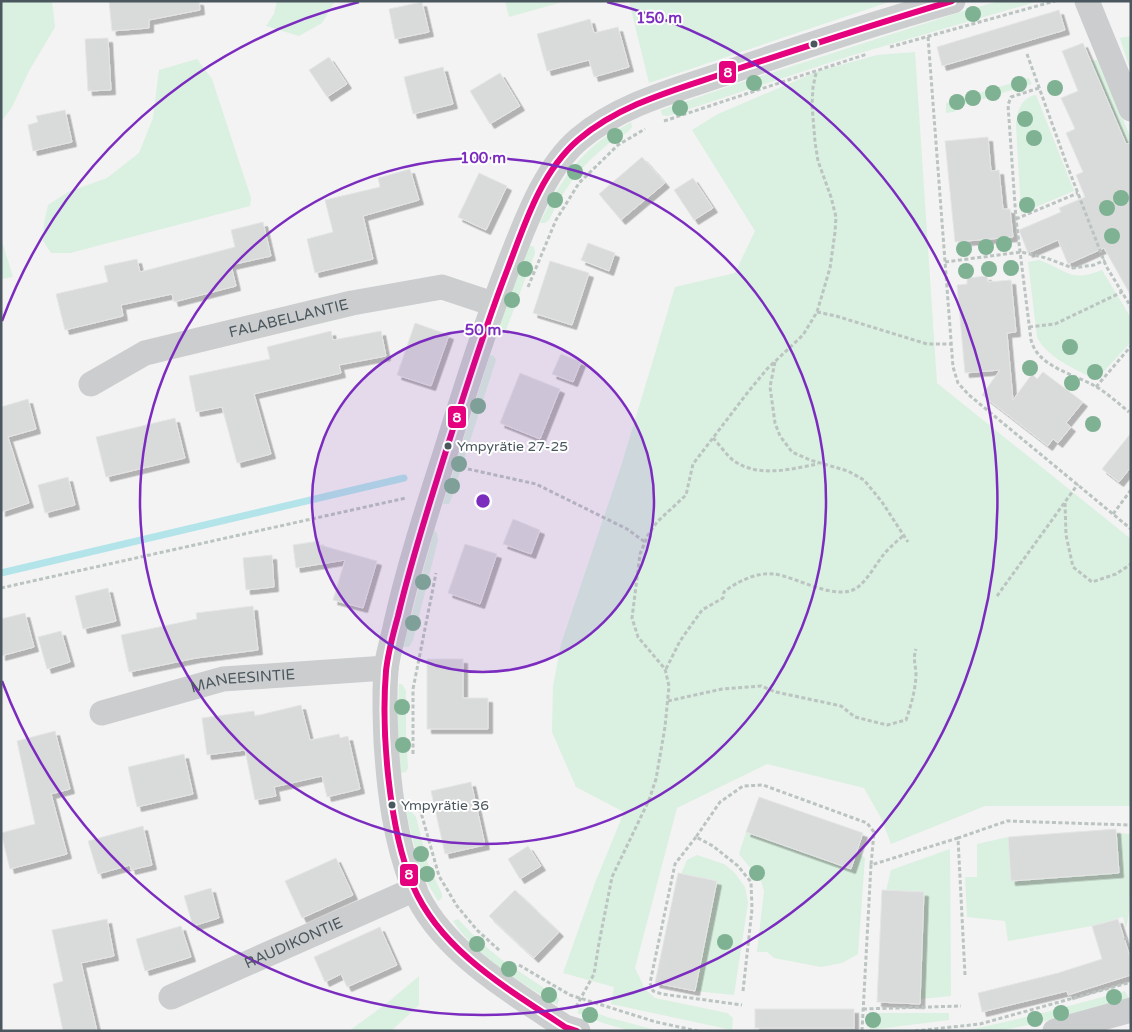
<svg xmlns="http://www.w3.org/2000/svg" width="1132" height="1032" viewBox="0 0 1132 1032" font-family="'Varela Round',sans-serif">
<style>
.green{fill:#daf0e0}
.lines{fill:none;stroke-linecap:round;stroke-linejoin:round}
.stream{stroke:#b3e4ea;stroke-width:7}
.building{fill:#d9dbdb;stroke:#e5e5e6;filter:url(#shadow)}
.path{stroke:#bbc4c1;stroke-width:3;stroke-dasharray:4 2.5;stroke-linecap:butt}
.minor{stroke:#cbcdce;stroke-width:25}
.bus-1-casing{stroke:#fff;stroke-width:10}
.bus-1{stroke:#e5007d;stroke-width:6}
.tree{fill:#7fb193}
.ring{fill:none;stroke:#7b2cbf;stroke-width:2.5}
.bus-dot{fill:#4b575e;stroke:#fff;stroke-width:2}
.labels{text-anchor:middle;stroke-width:4;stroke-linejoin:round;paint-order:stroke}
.bus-label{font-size:14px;fill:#4b575e;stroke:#fff;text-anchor:start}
.street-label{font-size:15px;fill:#4b575e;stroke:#fff}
.centre{fill:#7b2cbf;stroke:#fff;stroke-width:2.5}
.ring-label{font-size:15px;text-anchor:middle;font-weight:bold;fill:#7b2cbf;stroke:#fff;stroke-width:4;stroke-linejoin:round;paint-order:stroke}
.line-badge{stroke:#fff;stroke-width:2}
.badge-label{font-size:14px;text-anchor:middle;font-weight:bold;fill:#fff}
</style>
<defs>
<filter id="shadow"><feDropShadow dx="4.5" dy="4.5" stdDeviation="0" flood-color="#0004"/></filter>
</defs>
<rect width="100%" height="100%" fill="#f3f3f3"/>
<g class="green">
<path d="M1 1H52L55 27 29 71 12 107 1 122Z"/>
<path d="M277 1H335L322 23 299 36 266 26 274 14Z"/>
<path d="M505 1H566L509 17Z"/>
<path d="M629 1H892L649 83Z"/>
<path d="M1000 1H1039L850 56 668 116 662 115 661 110 739 83 970 9Z"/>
<path d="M1131 36V65L1129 66 1120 38Z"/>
<path d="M915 52 937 383 1131 539V806H985L891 844 881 818 864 788 767 764 677 808 635 968 645 989 655 998 727 1013 733 1018 732 1030 611 1004 614 987 563 973 595 883 624 812 576 787 552 732 553 686 561 644 622 463 675 287 735 273 755 231 692 130 718 114 816 72 877 55Z"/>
<path d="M197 59 212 79 251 198 250 206 70 253H51L43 241 44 223 48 205 68 192 107 178 139 153 153 118 159 70Z"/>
<path d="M1097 60 1131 138V152L1090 61Z"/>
<path d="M1029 78 1032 84 963 105 954 112 946 113V103Z"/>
<path d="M1036 95 1074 191 1021 213 1016 125C1017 112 1021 97 1036 95Z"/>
<path d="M631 122 632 127 628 132 608 144 590 160 575 176 559 200 549 220 545 223H540C555 191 574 159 604 138 612 132 622 128 631 122Z"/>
<path d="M1 238 13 277 1 279Z"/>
<path d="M529 245 534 247 535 253 506 330 502 333H498L509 297Z"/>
<path d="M1039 260C1049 263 1067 274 1074 275 1083 277 1094 273 1102 270L1131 318V342L1096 380C1076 369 1047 358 1037 337L1028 262Z"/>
<path d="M490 355 494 356 496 360 451 500 449 504H443Z"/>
<path d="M434 530 437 533 438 540 413 640 409 647H403Z"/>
<path d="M399 684H402L406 691V735L408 768 406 772 401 773 397 734Z"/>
<path d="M411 811 416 817 428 864 442 894V898L438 901 425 879 419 864 406 812Z"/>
<path d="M746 832 851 869 857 852 865 858 858 954 842 963 821 967 774 958 767 952H757L764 891 761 881 739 854Z"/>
<path d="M1116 833 1131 834C1131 856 1132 910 1126 928L1123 917 1092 926 1008 941 1005 921 967 917 965 877H977V844L1008 837 1011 881 1119 873Z"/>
<path d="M950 849 951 996 920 999 924 892 886 891 891 870Z"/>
<path d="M697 855 724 864 734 872 745 887 748 903 734 995 695 991 717 881 681 874 687 860Z"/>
<path d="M458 919 479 941 502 960 556 996 559 1000 557 1005C519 981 478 958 453 921Z"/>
<path d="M419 976V1005L391 1031H349L386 1004Z"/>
<path d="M1125 991 1129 998 1037 1023 1000 1031H965L1035 1015Z"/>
<path d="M580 1008 586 1009 607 1017 659 1031H630L603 1023 577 1013Z"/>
<path d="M869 1013H949V1020L870 1030Z"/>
</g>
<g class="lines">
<path class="stream" d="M1 573 404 478"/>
</g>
<g class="building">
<path d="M109 1H199L200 10 149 20V28L112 31Z"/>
<path d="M422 2 429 32 395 39 389 9Z"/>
<path d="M1059 10 1065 30 942 66 937 47Z"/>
<path d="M590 19 594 33 618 27 629 67 594 77 589 60 547 71 537 34Z"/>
<path d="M108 38 111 90 88 91 85 39Z"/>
<path d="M1083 43 1126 144 1131 143V296L1104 248 1068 264 1058 240 1028 253 1019 230 1061 212 1059 208 1085 197 1076 175 1083 172 1066 133 1075 129 1061 98 1078 91 1062 51Z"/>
<path d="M329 57 347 84 327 97 309 70Z"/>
<path d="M443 67 453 104 413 114 404 77Z"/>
<path d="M500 73 520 106 490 124 470 91Z"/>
<path d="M65 110 72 142 33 151 28 125 38 122 36 116Z"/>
<path d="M988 137 991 171 999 170 1003 209H1010L1013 237 955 242 945 141Z"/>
<path d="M642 157 665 183 621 220 599 194Z"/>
<path d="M410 169 419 200 363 216 373 259 315 273 307 239 333 232 325 200 380 187 378 178Z"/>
<path d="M479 173 507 186 486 230 458 217Z"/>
<path d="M693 178 713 208 694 220 674 190Z"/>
<path d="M263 222 271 256 231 265 236 286 174 302 172 294 121 305 123 316 65 330 56 294 108 282 104 266 137 259 140 272 235 247 231 230Z"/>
<path d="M588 243 615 253 609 271 581 260Z"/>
<path d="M550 261 589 273 572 325 533 313Z"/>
<path d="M987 276 988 282 1011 280 1016 332 1007 333 1013 400 1032 374 1037 379 1043 372 1083 402 1066 423 1071 427 1058 443 1053 439 1048 446 982 395 1000 370 965 373 957 285 967 284V278Z"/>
<path d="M415 323 449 335 431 386 397 375Z"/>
<path d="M331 331 333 340 381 331 386 356 339 365 341 373 254 394 271 454 237 463 222 407 196 412 189 376 270 359 267 347Z"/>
<path d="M561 354 581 362 573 382 552 374Z"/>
<path d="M520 373 560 389 540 439 500 423Z"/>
<path d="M28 399 36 429 8 437 29 503 1 512V407Z"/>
<path d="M175 418 185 458 106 477 96 437Z"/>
<path d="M1131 433V467L1119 482 1102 469Z"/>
<path d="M68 477 75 505 45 513 38 485Z"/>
<path d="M513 519 540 530 531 554 503 544Z"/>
<path d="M319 541 320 545 377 561 363 608 333 600 345 560 296 568 293 545Z"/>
<path d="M465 544 497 554 480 604 448 593Z"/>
<path d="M272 555 274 587 246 590 243 558Z"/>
<path d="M108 588 116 621 83 629 75 596Z"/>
<path d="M253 606 258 650 196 658 129 672 121 635 197 619 196 613Z"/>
<path d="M25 613 34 647 1 656V619Z"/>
<path d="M61 631 70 662 47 669 38 637Z"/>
<path d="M427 659H463V698H488V729H427Z"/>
<path d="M301 705 310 740 339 734 340 738 348 736 360 789 327 797 322 776 274 787 276 796 255 800 245 750 207 755 202 718 254 711 255 716Z"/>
<path d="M55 731 70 789 51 794 67 854 10 869 1 833 35 824 17 741Z"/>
<path d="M184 754 193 794 137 807 128 767Z"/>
<path d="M471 782 485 845 445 854 431 791Z"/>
<path d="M759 797 863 833 851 869 746 832Z"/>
<path d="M143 826 152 865 131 870 130 865 98 874 88 841Z"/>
<path d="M1116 829 1119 873 1011 881 1008 837Z"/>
<path d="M528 846 541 866 520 879 508 859Z"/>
<path d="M336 858 353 895 302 918 285 881Z"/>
<path d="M678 873 717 881 695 991 655 983Z"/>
<path d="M211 888 219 918 193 926 184 896Z"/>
<path d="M515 890 559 932 534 958 489 916Z"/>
<path d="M882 890 924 892 920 1004 877 1002Z"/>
<path d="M107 919 114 956 81 963 97 1031H63L53 984 63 981 52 930Z"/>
<path d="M1118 919 1131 960V975L1068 995 1067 991 982 1012 978 993 1058 973 1102 959 1092 926Z"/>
<path d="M181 926 191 957 145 971 136 939Z"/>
<path d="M380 927 397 965 347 987 341 974 325 982 314 957Z"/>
<rect x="755" y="1009" width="99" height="19"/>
</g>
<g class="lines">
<g class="path">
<path d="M928 37 953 367 958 383 969 395 1131 529"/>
<path d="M890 47 1055 1"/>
<path d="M1027 54 1067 165 1106 266 1131 307"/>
<path d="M1039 88 1011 97 1008 105 1016 219 1031 340C1038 367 1072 373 1095 386 1107 393 1118 403 1129 412"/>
<path d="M664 121 867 54"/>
<path d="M1016 219 1078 193"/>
<path d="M945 262 1021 252 1046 258 1073 268 1094 265 1105 260"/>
<path d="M528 287 556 220 579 183 618 145 645 129"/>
<path d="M817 312 836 316 927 344H952"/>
<path d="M1029 327 1055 324 1122 292"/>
<path d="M775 362 770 387 775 423 780 436 792 452 810 460 848 471 864 480 882 502 908 542"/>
<path d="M1096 387 1131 346"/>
<path d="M713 438C720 445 726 455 734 461 759 478 791 469 818 464"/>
<path d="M468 469 536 484 627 529 645 542"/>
<path d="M1065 503 1066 535 1073 567 1092 582 1116 574 1131 564"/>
<path d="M1113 514 1131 490"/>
<path d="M1 588 406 498"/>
<path d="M997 596 1078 484"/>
<path d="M666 669 680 641 702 610 723 598 724 592C736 582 757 572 773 574 796 576 837 603 858 587 868 579 876 564 884 554 890 547 897 541 904 535"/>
<path d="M668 701 722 689 761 686 776 692 841 706 855 717 887 725 906 720C911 705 916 689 916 672 915 663 913 658 916 649"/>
<path d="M413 754V689L436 573"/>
<path d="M418 802 439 876 457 906 477 930 500 951"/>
<path d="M696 837 675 864 650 983 653 991 662 994 742 1005"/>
<path d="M1124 939 1131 938"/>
<path d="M519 965 570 995 656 1022 698 1031"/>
<path d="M965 975 958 838 1007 821 1131 825"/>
<path d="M743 991 752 909 751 882 738 866 713 846 696 837 720 802 743 786 763 785 867 823 874 832 871 865"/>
<path d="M576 1007 594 974 599 943 612 877 649 800 656 779 665 727 669 686 665 669 638 637 632 618 640 554 648 535 657 522 686 495 693 464 748 392 767 369 803 335 817 312 830 268 835 232 836 217 831 197 818 161 815 142 812 105 813 87 816 73"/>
<path d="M863 1009 961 1006"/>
<path d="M862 1031 871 865 958 838"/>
<path d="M915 1031 980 1024 1131 982"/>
</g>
<g class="minor">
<path d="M1087 1 1131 109"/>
<path id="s1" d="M91 384 145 353 352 303 442 287 493 304"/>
<path id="s2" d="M102 713 223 679 386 668"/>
<path id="s3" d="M171 997 415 889"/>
<path d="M578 1031 565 1027C510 990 439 950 413 886 395 839 389 791 386 741 385 718 384 694 386 671 387 655 393 639 396 623 409 566 427 510 445 454 466 387 487 320 513 254 528 216 547 166 579 139 621 103 680 89 732 71 805 46 878 22 953 1"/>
<path d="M1055 1031 1131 1010"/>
</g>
<defs>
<path id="bus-1" d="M577 1031 565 1027C508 989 441 951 413 886 389 829 381 732 386 671 388 652 393 634 398 616 411 561 428 508 445 454 465 392 484 329 508 268 525 223 541 172 578 140 621 103 679 89 731 71 804 47 878 23 952 1"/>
</defs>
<use href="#bus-1" class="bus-1-casing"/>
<use href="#bus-1" class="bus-1"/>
</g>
<g class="tree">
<circle cx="973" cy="14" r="8"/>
<circle cx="754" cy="83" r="8"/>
<circle cx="1019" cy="84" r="8"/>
<circle cx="1055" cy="88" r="8"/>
<circle cx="993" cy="93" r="8"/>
<circle cx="973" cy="98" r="8"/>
<circle cx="957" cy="102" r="8"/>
<circle cx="680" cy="108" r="8"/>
<circle cx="1025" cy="119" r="8"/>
<circle cx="615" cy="136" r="8"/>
<circle cx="1034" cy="138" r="8"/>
<circle cx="575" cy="172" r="8"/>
<circle cx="1121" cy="198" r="8"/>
<circle cx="555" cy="200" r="8"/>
<circle cx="1027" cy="205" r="8"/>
<circle cx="1107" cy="208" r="8"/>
<circle cx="1112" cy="236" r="8"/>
<circle cx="1004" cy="244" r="8"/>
<circle cx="986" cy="247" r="8"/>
<circle cx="964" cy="249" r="8"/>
<circle cx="1011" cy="268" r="8"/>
<circle cx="525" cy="269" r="8"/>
<circle cx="989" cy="269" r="8"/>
<circle cx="966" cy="271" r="8"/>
<circle cx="512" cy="300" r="8"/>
<circle cx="1070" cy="347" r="8"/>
<circle cx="1030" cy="368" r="8"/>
<circle cx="1095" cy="372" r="8"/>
<circle cx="1072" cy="383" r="8"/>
<circle cx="478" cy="406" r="8"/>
<circle cx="1093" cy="424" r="8"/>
<circle cx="459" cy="464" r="8"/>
<circle cx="452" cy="486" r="8"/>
<circle cx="423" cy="582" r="8"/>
<circle cx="413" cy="623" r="8"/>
<circle cx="402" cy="707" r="8"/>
<circle cx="403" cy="745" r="8"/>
<circle cx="421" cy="854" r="8"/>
<circle cx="757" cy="873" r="8"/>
<circle cx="427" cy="874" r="8"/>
<circle cx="725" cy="942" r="8"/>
<circle cx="477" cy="944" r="8"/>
<circle cx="509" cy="969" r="8"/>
<circle cx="549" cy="995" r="8"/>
<circle cx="1114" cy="997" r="8"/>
<circle cx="1061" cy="1013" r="8"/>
<circle cx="590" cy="1015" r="8"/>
<circle cx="1035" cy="1019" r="8"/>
<circle cx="873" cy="1020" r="8"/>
</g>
<circle cx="483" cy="501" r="171" fill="#7b2cbf" fill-opacity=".12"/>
<g class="ring">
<circle cx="483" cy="501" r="171"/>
<circle cx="483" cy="501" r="343"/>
<path d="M2 321A514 514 0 0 1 359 2M607 2A514 514 0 1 1 2 681"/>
</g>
<g class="bus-dot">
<circle cx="814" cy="44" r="4.5"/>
<circle cx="448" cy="446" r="4.5"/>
<circle cx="392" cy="805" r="4.5"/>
</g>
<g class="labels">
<g class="bus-label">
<text x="457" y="451">Ympyrätie 27-25</text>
<text x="401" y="810">Ympyrätie 36</text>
</g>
<g class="street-label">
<text dy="5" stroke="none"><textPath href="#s1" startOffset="210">FALABELLANTIE</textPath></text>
<text dy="5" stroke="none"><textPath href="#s2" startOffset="145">MANEESINTIE</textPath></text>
<text dy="5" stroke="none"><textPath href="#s3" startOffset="134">RAUDIKONTIE</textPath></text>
</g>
</g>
<circle cx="483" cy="501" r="8" class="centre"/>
<g class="ring-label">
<text x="659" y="23">150 m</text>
<text x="483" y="163">100 m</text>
<text x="483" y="335">50 m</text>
</g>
<g class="line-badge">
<rect x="718" y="60" width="19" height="24" rx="5" fill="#e5007d"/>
<rect x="447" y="405" width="20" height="24" rx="5" fill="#e5007d"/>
<rect x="399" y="863" width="20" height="24" rx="5" fill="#e5007d"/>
</g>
<g class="badge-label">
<text x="728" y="77">8</text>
<text x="457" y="422">8</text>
<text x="409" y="879">8</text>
</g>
<rect width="1132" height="1032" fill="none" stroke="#4b575e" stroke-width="5"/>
</svg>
